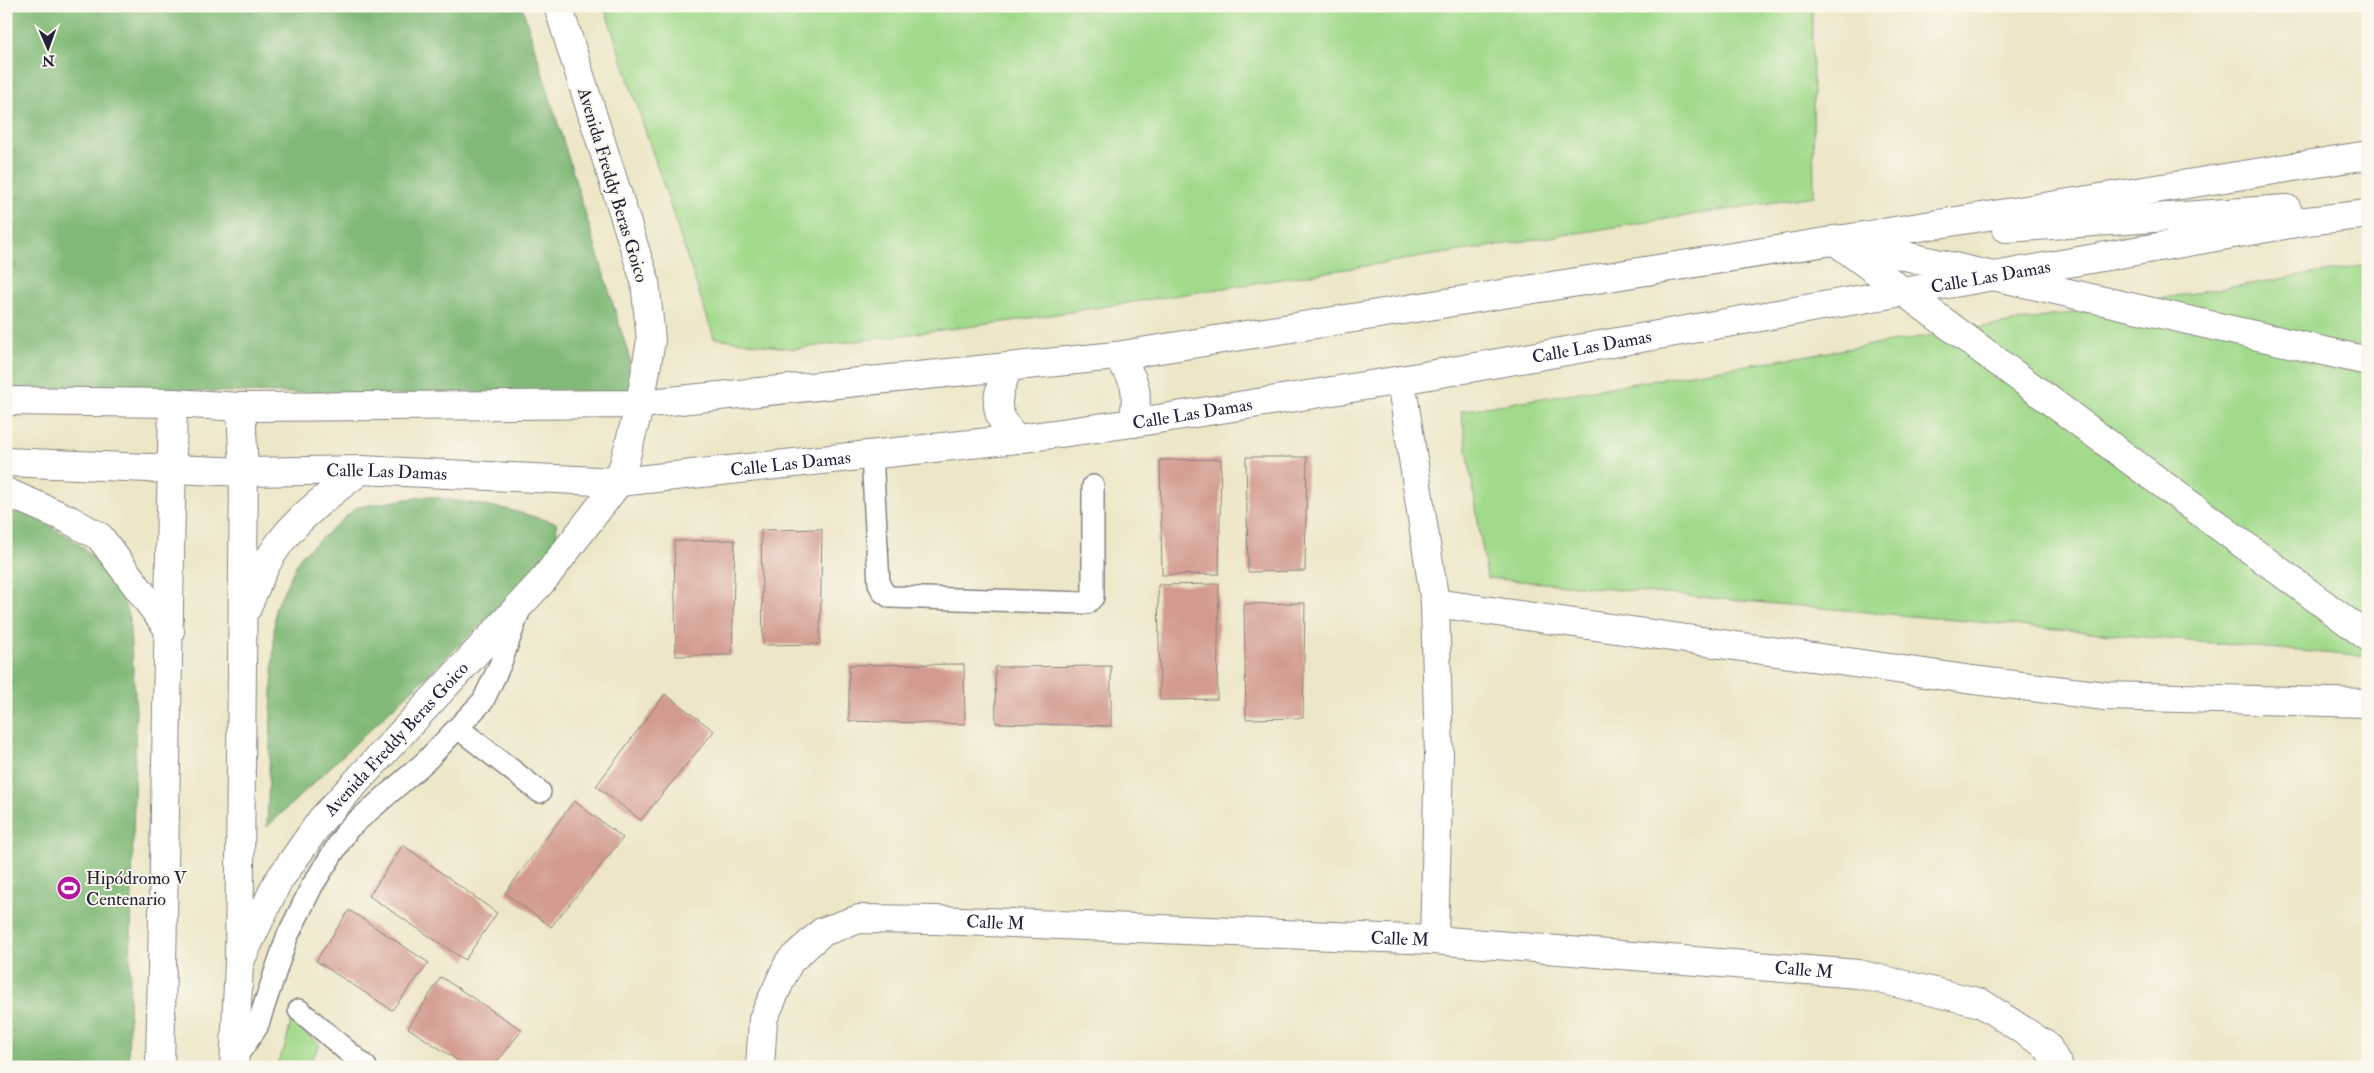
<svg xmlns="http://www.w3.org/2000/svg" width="2374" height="1073" viewBox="0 0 2374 1073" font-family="'IM FELL Double Pica',serif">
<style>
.green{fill:#a2da8c;stroke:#627e64}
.forest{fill:#81ba78;stroke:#526e5a}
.building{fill:#d39b90}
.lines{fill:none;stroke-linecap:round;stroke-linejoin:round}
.lane-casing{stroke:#888481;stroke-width:24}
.street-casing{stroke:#888481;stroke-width:30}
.primary-casing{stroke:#888481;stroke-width:30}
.lane{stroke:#fff;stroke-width:21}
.street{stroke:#fff;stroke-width:28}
.primary{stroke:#fff;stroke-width:28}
.labels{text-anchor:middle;stroke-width:4;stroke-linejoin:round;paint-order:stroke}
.street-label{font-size:18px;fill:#22223b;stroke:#fbf7ec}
.poi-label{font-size:18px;fill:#22223b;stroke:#fbf7ec;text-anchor:start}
</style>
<rect width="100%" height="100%" fill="#fbf7ec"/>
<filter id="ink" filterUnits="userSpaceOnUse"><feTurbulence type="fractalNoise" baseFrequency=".02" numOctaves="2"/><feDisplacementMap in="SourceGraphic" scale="10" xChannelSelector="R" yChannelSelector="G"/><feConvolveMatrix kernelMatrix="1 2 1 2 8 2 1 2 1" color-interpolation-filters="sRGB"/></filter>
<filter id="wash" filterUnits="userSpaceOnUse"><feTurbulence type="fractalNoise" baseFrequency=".0096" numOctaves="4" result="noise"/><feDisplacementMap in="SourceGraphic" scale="20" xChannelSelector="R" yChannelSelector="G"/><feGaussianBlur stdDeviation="1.12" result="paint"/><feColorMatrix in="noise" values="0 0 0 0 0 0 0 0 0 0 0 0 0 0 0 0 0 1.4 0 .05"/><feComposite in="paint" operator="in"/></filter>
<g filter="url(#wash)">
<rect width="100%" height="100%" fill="#ede6c7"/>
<g class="green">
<path d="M604 6H1812L1814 196 1012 321 793 349 714 338Z"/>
<path d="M2368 265V657L1487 578 1461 411Z"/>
<path d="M291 1021 320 1045 307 1067H275L285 1047Z"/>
</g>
<g class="forest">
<path d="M6 6H522L642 399 6 388Z"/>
<path d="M428 496 506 509 556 523 559 551 267 827 275 609 300 557 357 507Z"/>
<path d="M6 508 34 516 69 537 101 562 120 591 129 618 136 709 128 1067H6Z"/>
</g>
<g id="blocks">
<g class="building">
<path d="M1246 457H1307L1305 571 1248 572Z"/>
<path d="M1221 459 1219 574 1162 575 1160 460Z"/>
<path d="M822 529 820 644 763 645 761 530Z"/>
<path d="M735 540 732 655 676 656 674 541Z"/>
<path d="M1219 584 1217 699 1160 700 1158 585Z"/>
<path d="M1305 603 1303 718 1246 719 1244 604Z"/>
<path d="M964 664 965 724 849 721V665Z"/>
<path d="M1111 666V726L996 723 995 667Z"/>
<path d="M665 694 714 731 641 820 596 786Z"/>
<path d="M574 801 623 838 551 927 505 893Z"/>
<path d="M403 845 497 913 465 960 369 896Z"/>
<path d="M349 910 429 963 392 1010 316 961Z"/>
<path d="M441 977 522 1030 493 1067H468L408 1028Z"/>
</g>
</g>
</g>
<g filter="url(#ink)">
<use href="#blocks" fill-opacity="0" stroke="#888481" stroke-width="1"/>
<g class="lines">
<defs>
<g id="lane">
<path d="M872 455 879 584 883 592 890 597 1087 603 1093 597V486"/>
<path d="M458 728 540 792"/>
<path d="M299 1010 366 1067"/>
<path d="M234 1060 257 1027 287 937 312 886 348 829 425 762 483 701 500 665 520 609"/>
</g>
<g id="street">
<path d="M2006 228 2287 209"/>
<path d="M1846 239 1834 240 2368 637"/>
<path d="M1848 243 2368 361"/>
<path d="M1116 356C1137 379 1139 392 1133 423"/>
<path d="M1009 367C994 397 992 415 1017 439"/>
<path d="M1401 380 1435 603 1439 755 1434 940"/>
<path d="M6 401 173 403 241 407 640 404 1116 356 2368 155"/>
<path id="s1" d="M6 462 244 472 361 470 619 482 1017 439 1133 423 1401 380 2307 221 2368 214"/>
<path d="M1435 603 1973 680 2105 696 2368 703"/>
<path id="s2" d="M760 1067 763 1019 789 962 822 932 859 919 936 920 1434 940 1858 974 1981 1003 2047 1046 2059 1067"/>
</g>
<g id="primary">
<path d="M6 492 68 519 100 537 170 631"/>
<path d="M247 608C256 585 266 560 282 540 304 512 333 492 361 470"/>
<path id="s3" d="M239 963 277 883 322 819 545 578 619 482 640 404 651 340 645 281 558 6"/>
<path d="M160 1067 173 403"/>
<path d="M234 1067 239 963 244 472 241 407"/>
</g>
</defs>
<use href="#lane" class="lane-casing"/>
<use href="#street" class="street-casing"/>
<use href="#primary" class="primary-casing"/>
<use href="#lane" class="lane"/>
<use href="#street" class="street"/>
<use href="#primary" class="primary"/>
</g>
</g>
<defs>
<symbol id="stadium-disc" viewBox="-11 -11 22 22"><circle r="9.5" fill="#b5179e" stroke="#fbf7ec"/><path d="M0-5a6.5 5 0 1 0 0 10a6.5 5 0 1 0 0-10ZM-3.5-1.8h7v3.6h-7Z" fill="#fff"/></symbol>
</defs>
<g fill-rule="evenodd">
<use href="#stadium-disc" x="55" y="874" width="28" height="28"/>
</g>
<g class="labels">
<g class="street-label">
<text transform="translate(613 185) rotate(73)" y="6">Avenida Freddy Beras Goico</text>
<text dy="6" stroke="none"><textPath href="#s1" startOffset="2001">Calle Las Damas</textPath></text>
<text dy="6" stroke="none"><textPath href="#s1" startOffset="1596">Calle Las Damas</textPath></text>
<text dy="6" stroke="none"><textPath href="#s1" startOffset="1191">Calle Las Damas</textPath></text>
<text dy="6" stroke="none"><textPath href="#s1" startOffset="786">Calle Las Damas</textPath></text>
<text dy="6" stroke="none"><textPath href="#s1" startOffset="381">Calle Las Damas</textPath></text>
<text dy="6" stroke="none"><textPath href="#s3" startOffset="276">Avenida Freddy Beras Goico</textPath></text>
<text dy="6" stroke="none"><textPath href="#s2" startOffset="331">Calle M</textPath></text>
<text dy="6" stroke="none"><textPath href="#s2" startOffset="736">Calle M</textPath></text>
<text dy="6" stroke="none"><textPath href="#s2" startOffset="1141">Calle M</textPath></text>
</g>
<g class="poi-label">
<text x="86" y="884">Hipódromo V<tspan x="86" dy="21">Centenario</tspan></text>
</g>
</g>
<rect width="2374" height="1073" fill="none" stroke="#fbf7ec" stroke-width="25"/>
<g transform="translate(48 48) rotate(178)" stroke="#fbf7ec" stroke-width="4" paint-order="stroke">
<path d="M0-4L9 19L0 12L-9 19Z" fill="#22223b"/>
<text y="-8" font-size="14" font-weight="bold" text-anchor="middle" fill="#22223b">N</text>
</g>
</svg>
